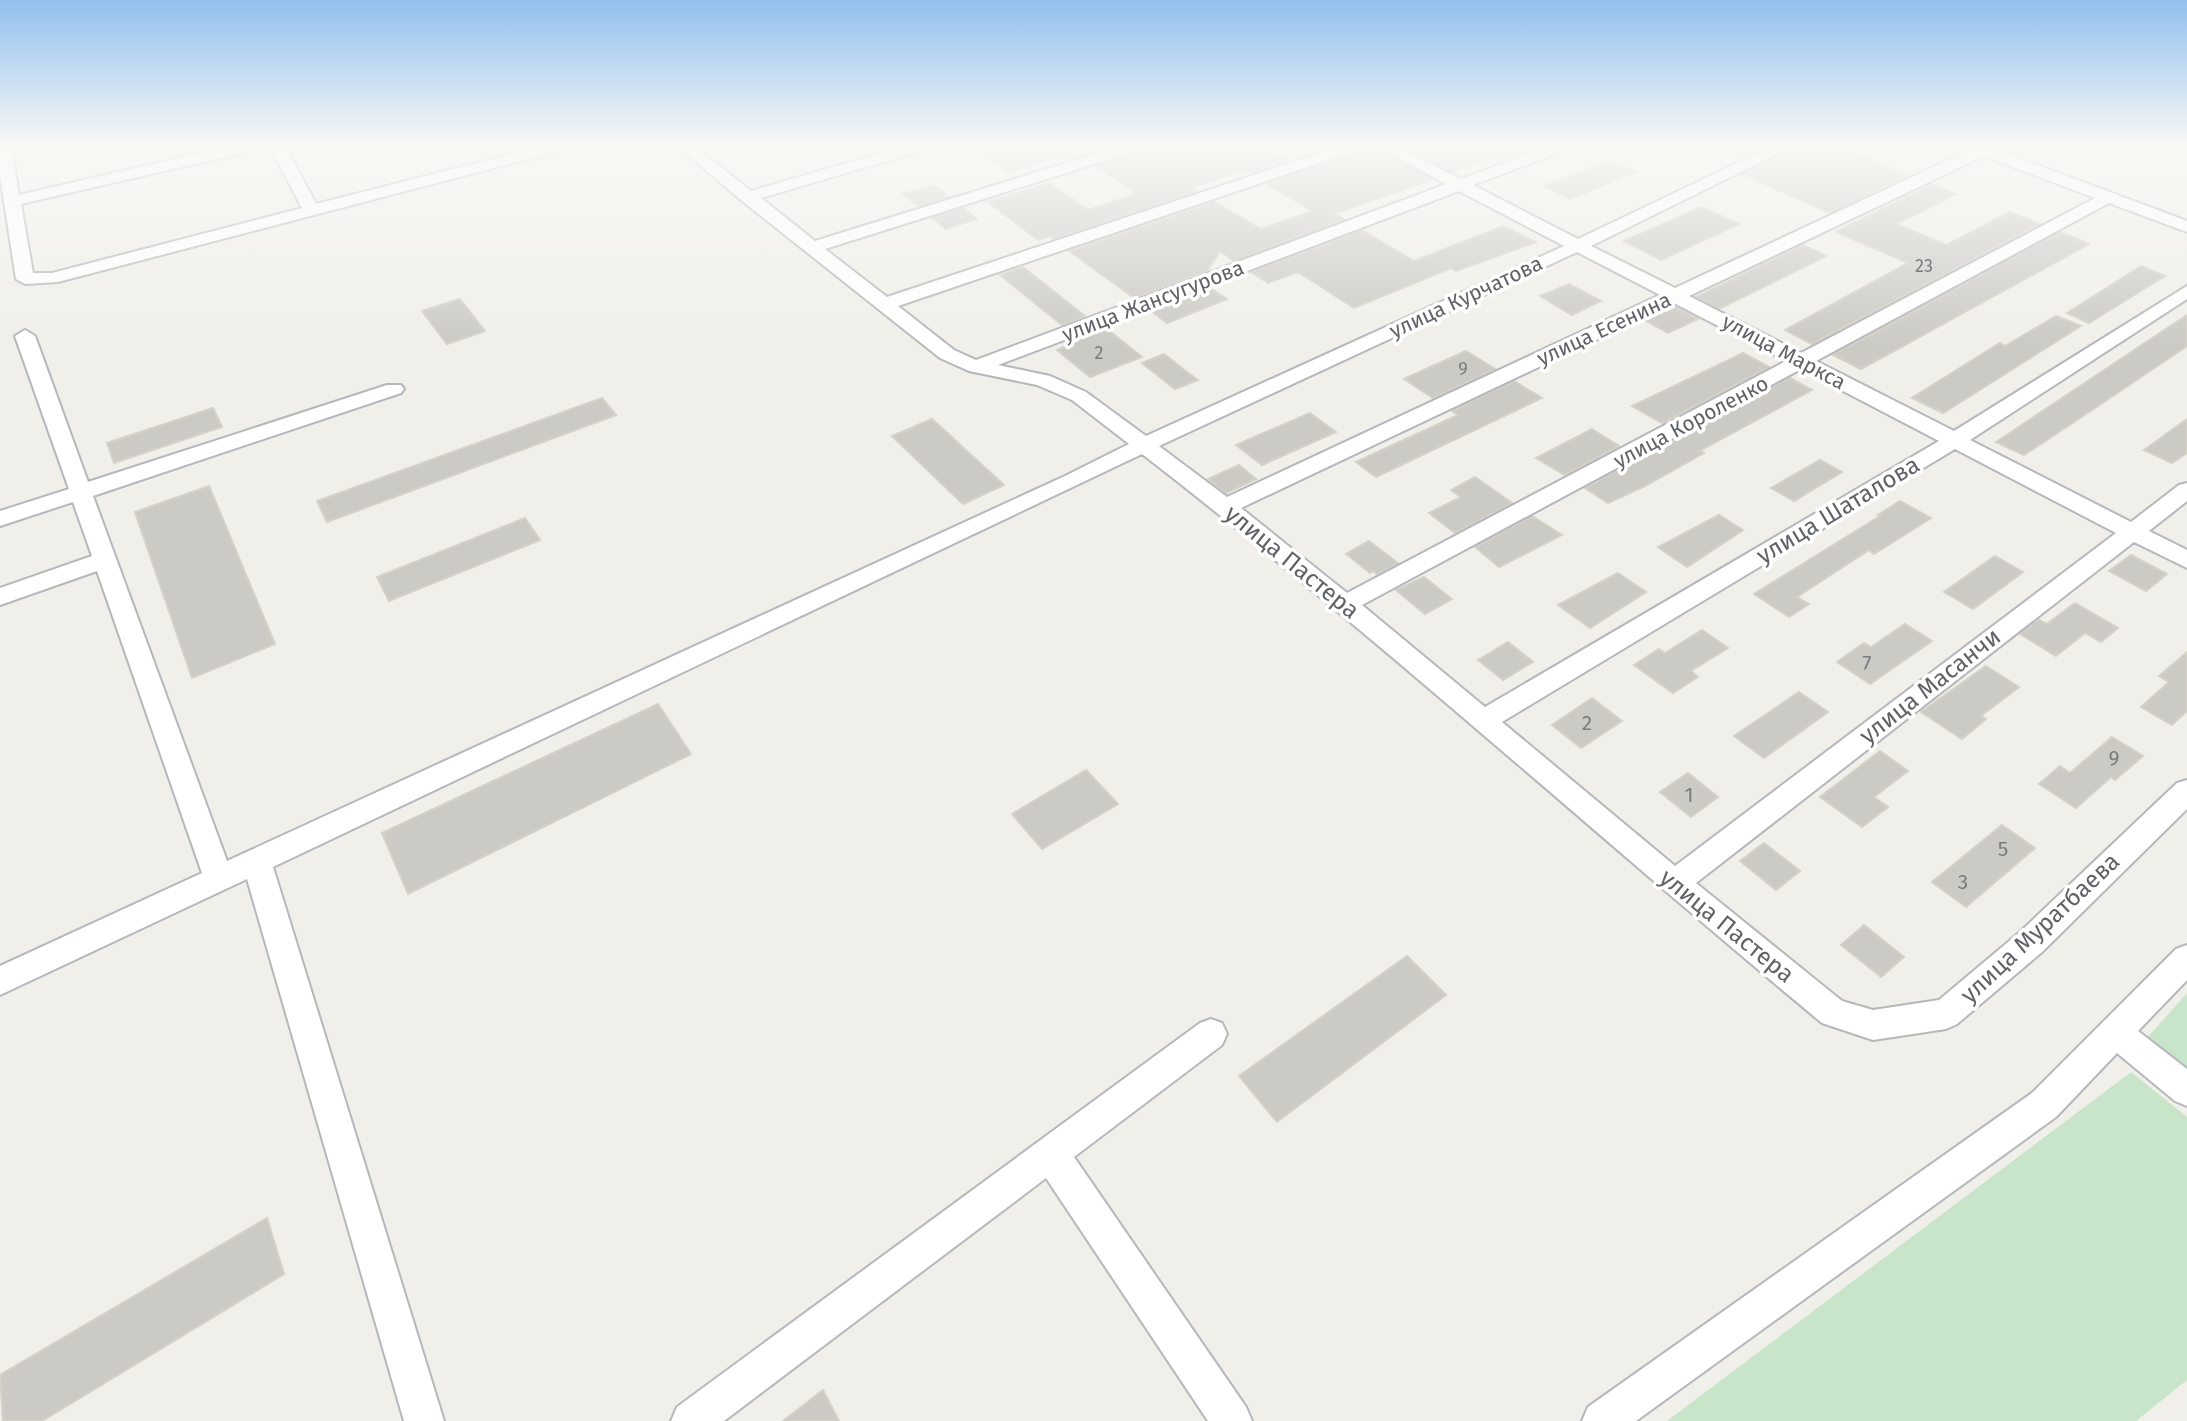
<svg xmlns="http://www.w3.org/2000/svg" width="2187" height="1421" viewBox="0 0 2187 1421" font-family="'Fira Sans',sans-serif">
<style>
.green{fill:#c8e5ca}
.building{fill:#cccac5;stroke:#d4d1c7;stroke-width:2}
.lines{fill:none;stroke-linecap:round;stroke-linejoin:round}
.minor-casing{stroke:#b5b7bb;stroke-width:4}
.minor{fill:#fff;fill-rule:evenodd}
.labels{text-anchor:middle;stroke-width:7;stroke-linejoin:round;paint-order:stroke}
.far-number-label{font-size:18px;fill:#7b7c7e}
.far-street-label{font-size:21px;fill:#606267;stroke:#fff}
.number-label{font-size:21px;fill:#7b7c7e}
.street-label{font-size:24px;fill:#606267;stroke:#fff}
</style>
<rect width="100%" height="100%" fill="#f0efe9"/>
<g class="green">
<path d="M2187 993V1069L2148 1037Z"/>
<path d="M2131 1072 2187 1117V1380L2136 1421H1667Z"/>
</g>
<g class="building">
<path d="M971 145H1078L1079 150 1008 172Z"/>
<path d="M1165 145H1261L1289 161 1250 173 1244 170 1195 186 1191 188 1197 191 1053 239 1050 236 1038 240 988 202 1049 183 1088 210 1137 194 1096 166Z"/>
<path d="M1370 145 1432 179 1334 214 1344 219 1234 261 1220 251 1207 271 1134 298 1069 251 1214 202 1261 229 1313 211 1267 184 1365 150Z"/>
<path d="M1400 145H1515V147L1453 172Z"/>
<path d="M1805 145H1833L1909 175 1830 213 1742 174Z"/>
<path d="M1610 161 1636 172 1570 199 1544 186Z"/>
<path d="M1931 184 1956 194 1896 224 1946 245 2010 212 2039 224 1812 344 1785 330 1908 263 1836 232Z"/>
<path d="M934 185 949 197 918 206 903 194Z"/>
<path d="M1701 207 1739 224 1661 260 1624 241Z"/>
<path d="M963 208 977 219 946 229 932 218Z"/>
<path d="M1503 226 1536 242 1456 271 1451 268 1354 308 1298 272 1268 283 1251 272 1362 230 1414 261Z"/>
<path d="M2060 232 2089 244 1861 369 1833 355Z"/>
<path d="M1803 245 1826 256 1719 309 1696 297Z"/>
<path d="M2141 266 2165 276 2089 323 2067 313Z"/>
<path d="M1023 267 1085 316 1062 325 1000 275Z"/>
<path d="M1569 284 1601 301 1572 315 1540 296Z"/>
<path d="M1210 288 1227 299 1167 323 1150 310Z"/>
<path d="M460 299 485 331 447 344 422 311Z"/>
<path d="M1676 307 1698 319 1668 333 1644 320Z"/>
<path d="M2187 315V346L2101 404 2024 455 1996 442Z"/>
<path d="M2056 316 2081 326 1943 413 1912 398 2000 343 2005 346Z"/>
<path d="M1101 329 1108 330 1142 357 1090 377 1057 350Z"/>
<path d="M1466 351 1495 369 1433 398 1404 379Z"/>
<path d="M1743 353 1769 367 1662 423 1632 406Z"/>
<path d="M1164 354 1187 372 1198 380 1175 389 1142 363Z"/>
<path d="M1790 378 1812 390 1699 451 1704 453 1645 486 1608 503 1585 488Z"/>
<path d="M1514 381 1542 398 1376 477 1356 462 1458 415 1452 411Z"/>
<path d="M602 398 616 415 327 522 317 501Z"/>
<path d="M213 408 222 427 114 463 107 443Z"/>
<path d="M1310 413 1336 432 1262 465 1236 445Z"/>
<path d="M932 419 1004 485 963 504 892 436Z"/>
<path d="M2187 419V453L2172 463 2144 450Z"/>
<path d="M1592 429 1619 446 1565 475 1536 458Z"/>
<path d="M1820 460 1842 472 1794 501 1771 488Z"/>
<path d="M1239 465 1256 479 1226 493 1208 479Z"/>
<path d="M1475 477 1512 503 1455 533 1429 513 1461 497 1451 490Z"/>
<path d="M209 486 275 644 192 678 135 512Z"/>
<path d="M1900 501 1931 518 1874 554 1869 550 1797 597 1809 604 1789 617 1754 594 1880 516 1878 515Z"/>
<path d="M1719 515 1743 530 1687 567 1658 547Z"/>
<path d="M1532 516 1562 535 1499 567 1475 547Z"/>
<path d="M525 518 540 540 389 601 377 577Z"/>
<path d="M1369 541 1398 563 1377 574 1373 571 1370 573 1346 554Z"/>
<path d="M2131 555 2167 574 2146 591 2109 571Z"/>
<path d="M1995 556 2023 572 1973 609 1944 592Z"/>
<path d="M1618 573 1646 592 1590 628 1558 605Z"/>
<path d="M1424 577 1452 599 1425 614 1396 590Z"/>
<path d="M2075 603 2118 628 2101 642 2085 633 2056 656 2020 634 2039 620 2047 624Z"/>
<path d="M1905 624 1932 641 1870 684 1837 662 1864 643 1871 647Z"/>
<path d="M1702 630 1728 648 1691 671 1698 677 1673 693 1634 665 1659 649 1665 653Z"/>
<path d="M1508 642 1533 662 1503 680 1478 660Z"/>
<path d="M2187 652V711L2172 725 2141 707 2169 682 2159 676Z"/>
<path d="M1986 666 2019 687 1981 716 1986 719 1962 739 1921 712Z"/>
<path d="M1799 692 1828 712 1764 758 1734 736Z"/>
<path d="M1592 698 1622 721 1581 748 1552 725Z"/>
<path d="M658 704 691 754 408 894 382 833Z"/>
<path d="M2112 737 2143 756 2115 780 2111 777 2076 808 2039 784 2060 766 2070 773Z"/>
<path d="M1880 751 1908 771 1874 797 1888 807 1862 827 1820 797Z"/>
<path d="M1086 770 1118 804 1042 849 1012 814Z"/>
<path d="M1688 773 1718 797 1691 817 1660 792Z"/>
<path d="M2002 825 2035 848 1966 907 1932 882Z"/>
<path d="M1764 843 1800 871 1776 890 1740 861Z"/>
<path d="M1864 925 1904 957 1881 977 1841 945Z"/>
<path d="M1407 956 1446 995 1277 1122 1239 1076Z"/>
<path d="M267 1218 284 1274 42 1421H3L0 1375Z"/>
<path d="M823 1390 839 1421H783Z"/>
</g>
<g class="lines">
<defs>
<g id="minor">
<path d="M0 145H11L19 195 235 145H263L255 150 21 204 33 273H52L302 208 269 145H285L316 204 547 145H573L570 148 58 282 25 284 16 279 0 175Z"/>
<path d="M676 145H693L751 191 909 145H934L931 148 761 198 815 241 1124 145H1148L1145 148 825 249 887 297 1344 145H1367L1364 148 898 306 954 350 976 360 1446 184 1374 145H1394L1461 179 1552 145H1574L1571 148 1473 185 1578 239 1775 145H1795L1591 246 1675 288 1970 150 1962 145 1989 147 2187 221V232L2109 203 1816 361 1954 431 2187 286V299L1970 440 2131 522 2179 485 2187 483V501L2149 531 2187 550V568L2134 542 1696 883 1842 1001 1873 1010 1939 1000 2020 932 2177 783 2187 780V809L2042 952 1957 1024 1946 1029 1873 1040 1822 1023C1595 835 1376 635 1142 454L273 867 444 1421H404L247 879 0 995V966L202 873 97 571 0 605V588L92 556 73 502 0 526V511L69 489 15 336 25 330 35 336 88 482 387 385H401L404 389 401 393 93 496 227 861 1065 476 1129 444 1072 400 1037 385 969 371 940 358 741 200ZM1984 156 2095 198 1801 353 1689 296ZM1459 191 1564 246 1146 436 1086 392 1050 376 998 365ZM1577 252 1660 295 1227 497 1159 446ZM1674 303 1786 361 1347 593 1241 508ZM1801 369 1939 441 1485 707 1362 605ZM1955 449 2116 533 1675 866 1502 722Z"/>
<path d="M2187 945V980L2138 1031 2187 1069V1106L2175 1101 2117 1053 2056 1117 1636 1421H1582L1588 1407 2032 1093 2176 949Z"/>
<path d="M1211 1019 1222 1023 1227 1034 1222 1045 1074 1157 1246 1407 1252 1421H1208L1046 1178 724 1421H671L677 1407 1200 1023Z"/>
</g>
</defs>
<use href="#minor" class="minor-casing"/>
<use href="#minor" class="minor"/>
</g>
<linearGradient id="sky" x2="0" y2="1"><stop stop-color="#92c0ee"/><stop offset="0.42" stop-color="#f8f8f5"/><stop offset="1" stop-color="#f8f8f5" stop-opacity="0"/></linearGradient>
<rect width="2187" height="344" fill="url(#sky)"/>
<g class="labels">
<g class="far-number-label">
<text x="1924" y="272">23</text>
<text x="1099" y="359">2</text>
<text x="1463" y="375">9</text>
</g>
<g class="far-street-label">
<text transform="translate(1466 297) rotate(-25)" y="7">улица Курчатова</text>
<text transform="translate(1153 301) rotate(-21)" y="7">улица Жансугурова</text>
<text transform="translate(1604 329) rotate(-25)" y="7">улица Есенина</text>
<text transform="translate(1784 352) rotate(28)" y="7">улица Маркса</text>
<text transform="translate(1691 422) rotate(-28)" y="7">улица Короленко</text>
</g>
<g class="number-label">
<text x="1867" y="670">7</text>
<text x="1587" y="730">2</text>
<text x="2114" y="765">9</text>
<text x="1689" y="802">1</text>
<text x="2003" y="856">5</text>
<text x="1963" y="889">3</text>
</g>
<g class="street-label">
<text transform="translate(1838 510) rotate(-31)" y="8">улица Шаталова</text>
<text transform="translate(1292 562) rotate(39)" y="8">улица Пастера</text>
<text transform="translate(1930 686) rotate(-38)" y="8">улица Масанчи</text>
<text transform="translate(1727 926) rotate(39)" y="8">улица Пастера</text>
<text transform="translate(2040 928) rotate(-43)" y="8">улица Муратбаева</text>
</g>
</g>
</svg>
